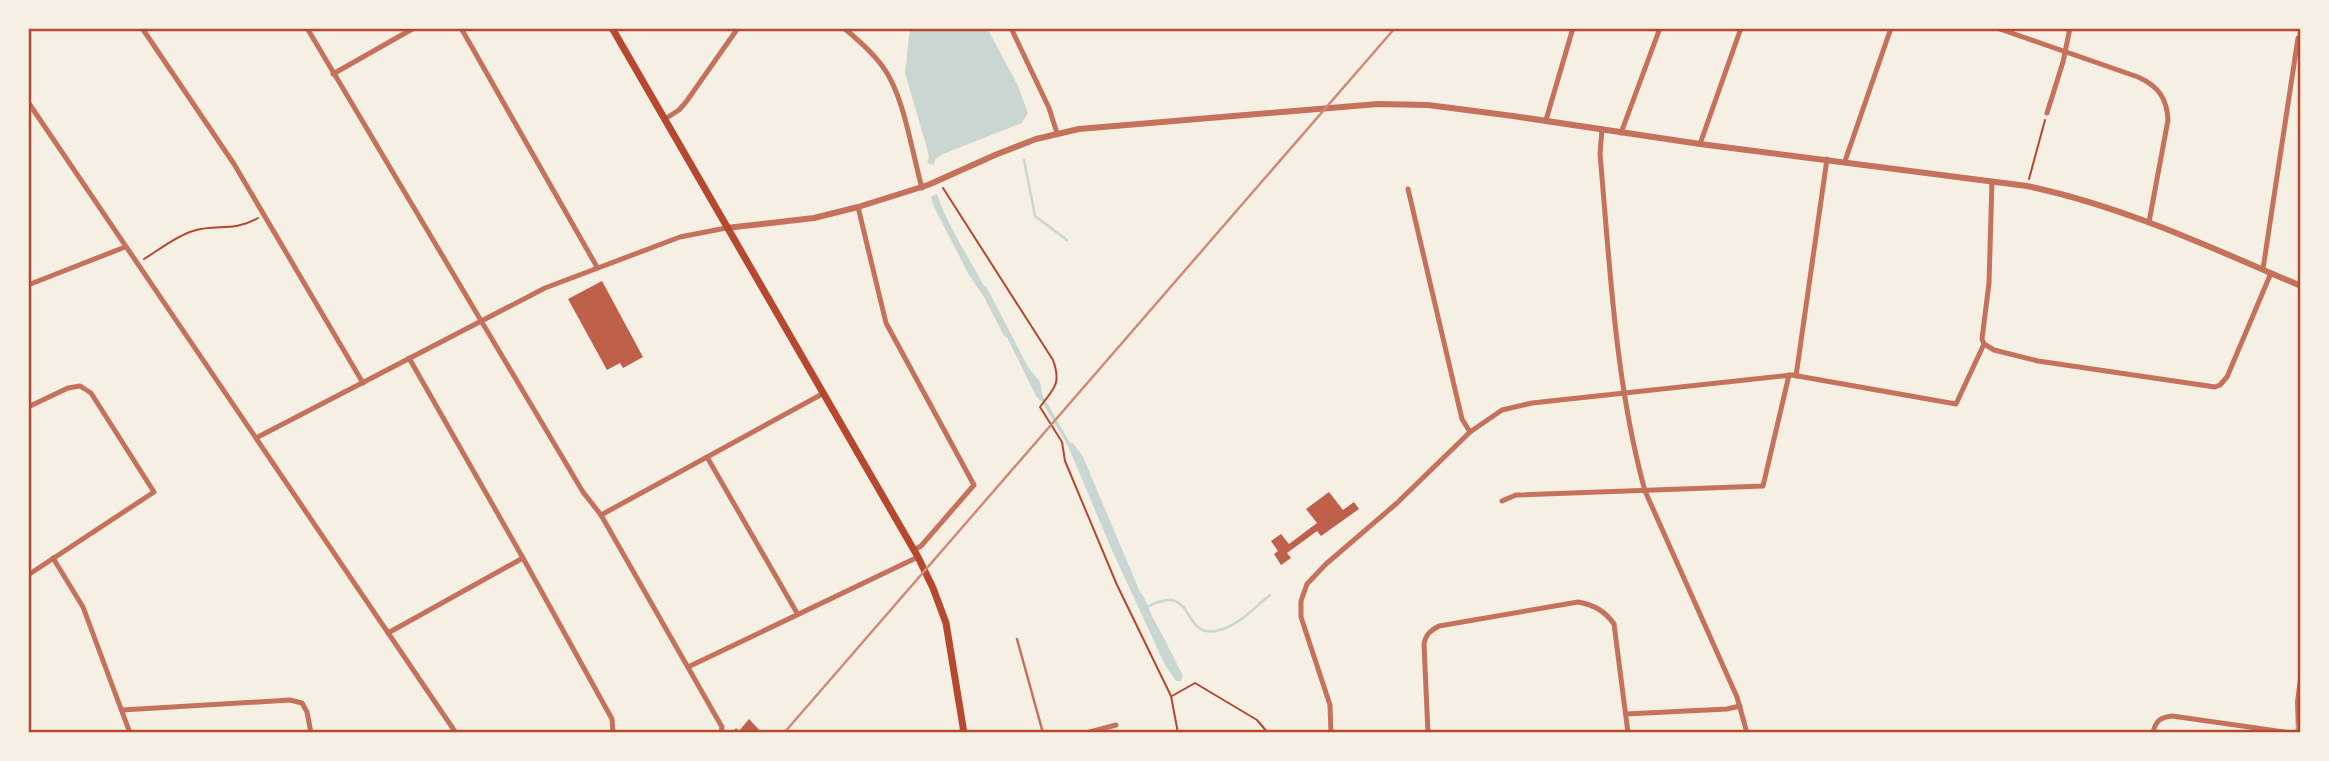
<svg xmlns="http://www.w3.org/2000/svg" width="2329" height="761" viewBox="0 0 2329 761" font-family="Montserrat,sans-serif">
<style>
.water{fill:#c9d6d2}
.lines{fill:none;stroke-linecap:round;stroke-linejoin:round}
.stream{stroke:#c9d6d2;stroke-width:2.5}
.building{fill:#bf614a}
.path{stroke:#b5482f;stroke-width:2}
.service{stroke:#c5725c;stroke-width:2.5}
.minor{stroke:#c5725c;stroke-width:5}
.tertiary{stroke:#c5725c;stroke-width:6}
.secondary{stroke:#b5482f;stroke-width:7}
.tram{stroke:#cf8b77;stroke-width:2}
.rail{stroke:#cf8b77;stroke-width:2.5}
.neatline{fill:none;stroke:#b5482f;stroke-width:2.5}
</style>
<rect width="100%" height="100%" fill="#f6efe4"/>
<g class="water">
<path d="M910 28H987L1018 86 1028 113 1022 123 943 154 935 159 934 165 927 163 929 157 927 148 905 73Z"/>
<path d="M937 194C947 225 968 256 984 286H986L1028 367 1040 382 1042 394 1070 443H1073L1083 457 1140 592C1146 598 1148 608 1152 616 1163 636 1173 656 1183 676L1181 681H1176L1165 665 1111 548 1068 446 1042 402 1036 396 1007 337 1004 336 984 297 969 275 934 207 931 197Z"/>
</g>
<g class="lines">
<g class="stream">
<path d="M1024 160 1035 216 1067 240"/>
<path d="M1145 608C1197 579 1180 638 1216 631 1237 627 1254 608 1270 595"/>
</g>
</g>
<g class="building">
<path d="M602 281 643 357 623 368 620 363 607 370 568 299Z"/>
<path d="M1329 492 1343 510 1354 502 1359 509 1321 536 1317 531 1287 553 1291 558 1281 565 1274 554 1278 551 1271 541 1281 534 1289 544 1317 523 1306 509Z"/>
<path d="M749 719 762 733H732L736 728 739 731Z"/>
</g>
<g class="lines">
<g class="path">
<path d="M2029 179 2045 120"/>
<path d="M943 188 1053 360C1062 385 1053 389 1040 407L1062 442 1065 461 1117 585 1171 696 1178 733"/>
<path d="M144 259C159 250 176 236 193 231 217 223 232 233 258 218"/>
<path d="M1172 696 1195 683 1257 720 1268 733"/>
</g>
<path class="service" d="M1017 639 1043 733"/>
<g class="minor">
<path d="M142 28 234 164 363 383"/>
<path d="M307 28 583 492 601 515 722 727 721 733"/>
<path d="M461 28 597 267"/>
<path d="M844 28C858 40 872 52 883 67 904 95 912 153 922 188"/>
<path d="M1011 28 1049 108 1057 133"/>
<path d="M1997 28 2138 77C2158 86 2167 98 2168 120L2149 222"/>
<path d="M333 74 414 28"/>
<path d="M28 102 456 733"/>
<path d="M2047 113 2063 62 2070 28"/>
<path d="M665 119 679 110 686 102 738 28"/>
<path d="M1546 120 1573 28"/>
<path d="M1602 129 1600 154C1610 266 1615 382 1645 491L1737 697 1747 733"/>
<path d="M1621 133 1660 28"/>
<path d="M1700 144 1741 28"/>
<path d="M1845 161 1891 28"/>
<path d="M1992 181 1989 283 1982 339 1984 344 1994 350 2038 361 2215 387 2220 385 2227 377 2271 273"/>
<path d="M1408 189 1462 419 1470 432"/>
<path d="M858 207 886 323 974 485 921 546 914 550"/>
<path d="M2263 269 2298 38"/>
<path d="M28 285 125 247"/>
<path d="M409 358 523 558 612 719 613 733"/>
<path d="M1796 376 1827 159"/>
<path d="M28 407 68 388 80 386 91 393 154 492 28 575"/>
<path d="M256 438 545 288 680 237 726 228"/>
<path d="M707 457 797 613"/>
<path d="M1502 501 1516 495 1763 486 1789 375"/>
<path d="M601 515 824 393"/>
<path d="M53 558 83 607 130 733"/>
<path d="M388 633 523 558"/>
<path d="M688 667 918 557"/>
<path d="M122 710 290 700 302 703 307 712 311 733"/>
<path d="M1626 714 1727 709 1740 706"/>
<path d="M1086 733 1116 725"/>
<path d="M1331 733 1330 705 1301 617V601L1307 584 1326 564 1397 503 1470 432 1502 410 1532 403 1792 375 1956 404 1984 344"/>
<path d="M1428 733 1424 644C1426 634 1430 631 1439 626L1578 602C1594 605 1605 611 1614 624L1628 733"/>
<path d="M2153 733C2155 721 2161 717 2172 716L2291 733"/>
</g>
<g class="tertiary">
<path d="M726 228 814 218 858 207 928 185 995 155 1036 139 1079 129 1378 104 1428 105 1513 116 1700 144 2027 186C2123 206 2212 248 2301 286"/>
<path d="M2299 733 2298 702 2301 679"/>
</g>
<path class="secondary" d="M612 28 918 557 933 588 946 623 964 733"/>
<path class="tram" d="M2296 733 2301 704"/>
<path class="rail" d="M784 733 1395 28"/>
</g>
<rect width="2329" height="761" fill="none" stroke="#f6efe4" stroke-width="60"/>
<rect x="30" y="30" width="2269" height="701" class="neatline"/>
</svg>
